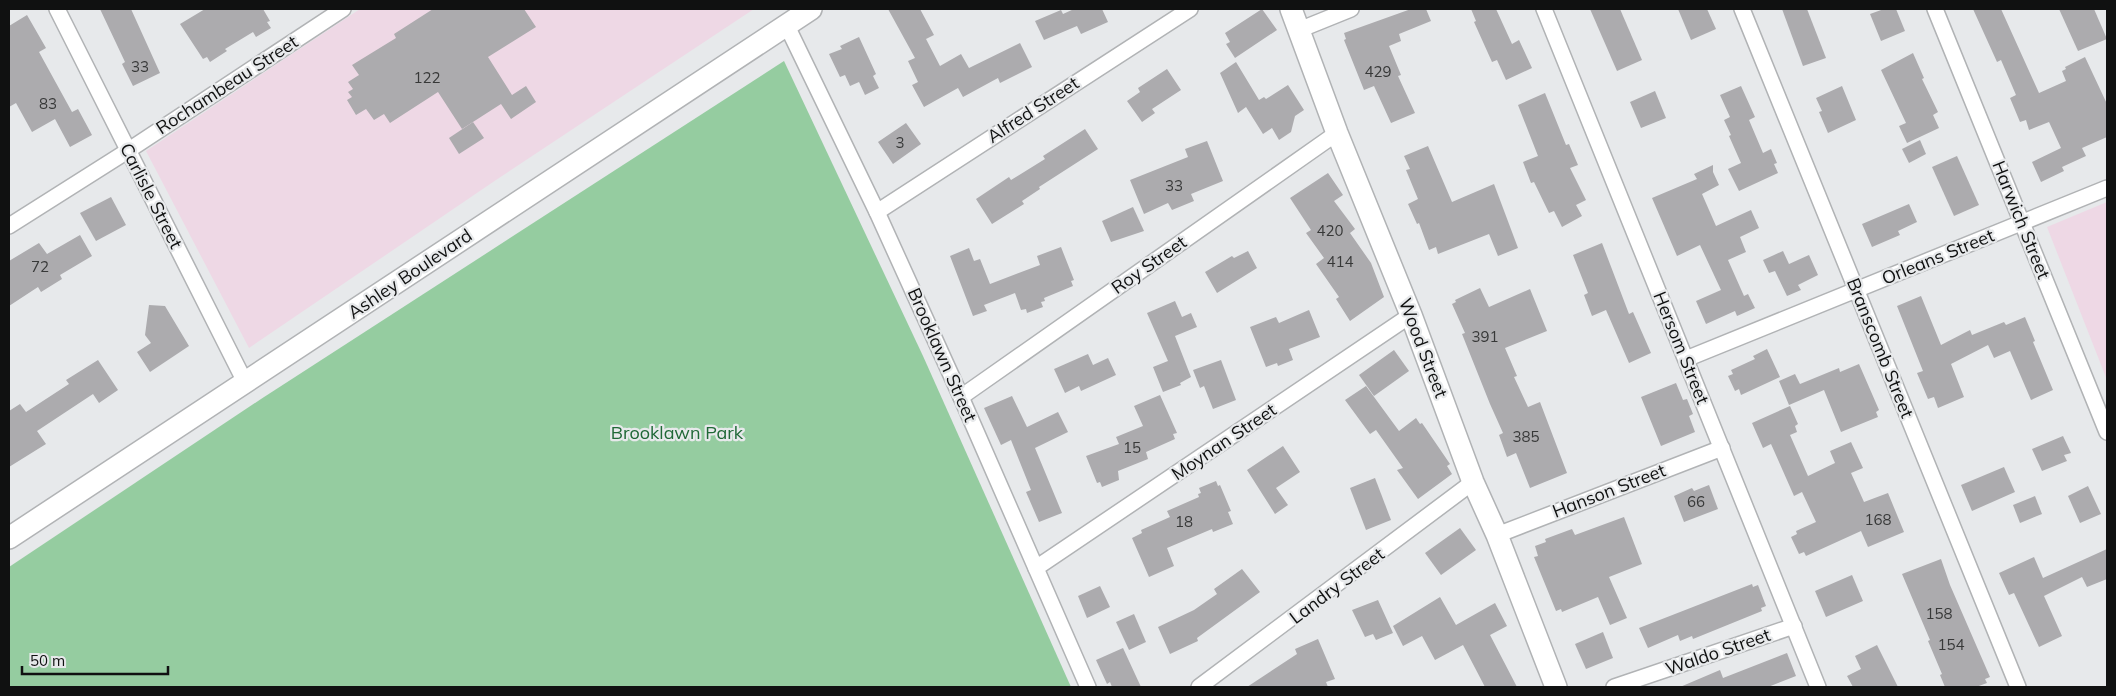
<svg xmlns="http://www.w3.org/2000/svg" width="2116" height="696" viewBox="0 0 2116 696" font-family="Mulish,sans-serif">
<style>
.education{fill:#eed8e5}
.green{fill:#95cca0}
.building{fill:#acabae}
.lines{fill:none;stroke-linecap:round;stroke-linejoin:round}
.street-casing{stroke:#b1b3b5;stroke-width:18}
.secondary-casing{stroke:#b1b3b5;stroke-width:24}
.street{stroke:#fff;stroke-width:15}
.secondary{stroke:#fff;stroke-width:21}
.labels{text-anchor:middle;stroke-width:4.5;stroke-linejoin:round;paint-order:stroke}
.number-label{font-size:15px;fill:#373838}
.street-label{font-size:18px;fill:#101111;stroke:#e7e9eb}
.park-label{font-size:18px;fill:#1f6836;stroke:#e7e9eb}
</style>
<rect width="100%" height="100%" fill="#e7e9eb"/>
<g class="education">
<path d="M360 9H754L496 180 249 348 146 151Z"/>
<path d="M2107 202V380L2047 227Z"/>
</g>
<path class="green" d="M784 61 923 356 1071 687H9V567L261 399Z"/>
<g class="building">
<path d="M100 9H131L160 73 133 86 122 64 125 62Z"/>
<path d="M205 9H263L270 21 267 22 271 28 256 37 253 32 225 49 227 51 210 62 207 57 203 59 180 24Z"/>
<path d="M433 9H524L536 27 488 57 512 95 526 86 536 102 511 119 501 104 462 129 438 92 390 123 384 114 374 120 366 109 356 115 347 100 352 97 348 92 353 89 348 82 359 75 352 65 396 38 394 34Z"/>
<path d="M888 9H920L934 35 926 39 940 66 961 54 969 68 1020 43 1032 67 1000 83 998 78 963 97 958 88 924 107 912 85 918 82 908 61 915 58Z"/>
<path d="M1074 9H1102L1108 22 1081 34 1077 26 1044 40 1035 21 1061 10 1063 14Z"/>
<path d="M1262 9 1277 30 1235 58 1226 44 1230 42 1225 33Z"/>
<path d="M1411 9H1426L1431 21 1399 34 1401 41 1389 46 1401 75 1398 76 1415 113 1391 123 1374 86 1364 90 1344 40 1346 39 1344 33Z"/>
<path d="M1471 9H1496L1512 44 1519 40 1532 68 1506 80 1497 60 1492 62 1474 22 1476 21Z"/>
<path d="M1590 9H1620L1642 60 1617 71Z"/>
<path d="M1678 9H1707L1716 29 1691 40Z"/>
<path d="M1782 9H1807L1826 58 1803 66Z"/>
<path d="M1884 9H1896L1905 31 1881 41 1870 14Z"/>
<path d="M1973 9H2001L2039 93 2066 81 2062 71 2066 69 2065 67 2085 57 2107 104V137L2082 148 2086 156 2062 167 2064 171 2041 182 2032 162 2061 148 2049 122 2029 130 2026 120 2020 122 2010 98 2016 95 2001 60 1997 62Z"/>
<path d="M2059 9H2094L2107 39 2078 51Z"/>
<path d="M27 15 46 48 39 52 72 112 78 109 92 135 70 147 55 119 32 132 16 103 9 107V26Z"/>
<path d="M859 37 876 74 873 76 879 88 865 95 859 82 850 86 845 75 840 77 829 54 842 49 840 46Z"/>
<path d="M1913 53 1924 78 1922 79 1938 112 1933 115 1939 128 1907 143 1899 126 1906 123 1881 70Z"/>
<path d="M1236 62 1259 100 1264 97 1266 99 1288 85 1304 110 1295 116 1291 132 1279 140 1272 128 1263 134 1246 107 1238 113 1220 73Z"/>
<path d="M1167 69 1181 90 1152 109 1155 113 1142 122 1127 101 1140 92 1138 88Z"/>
<path d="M1741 86 1755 117 1749 120 1763 153 1771 149 1777 163 1774 164 1778 173 1739 191 1728 169 1741 163 1729 136 1731 135 1724 120 1730 117 1720 95Z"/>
<path d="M1842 86 1856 120 1828 133 1819 112 1822 111 1816 98Z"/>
<path d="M1655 91 1666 118 1641 128 1630 102Z"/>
<path d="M1545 93 1566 145 1569 144 1578 165 1570 168 1586 200 1576 205 1582 216 1562 227 1554 211 1549 213 1534 182 1531 183 1523 162 1538 156 1518 105Z"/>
<path d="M473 122 484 138 459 154 449 138Z"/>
<path d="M906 123 921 144 893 164 878 142Z"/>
<path d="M1085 129 1098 149 1039 187 1040 189 1022 201 1024 204 992 224 976 199 1009 177 1011 180 1045 159 1043 156Z"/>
<path d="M1920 140 1926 154 1909 163 1902 149Z"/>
<path d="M1207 141 1223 181 1191 194 1194 201 1172 210 1168 203 1144 214 1130 180 1188 157 1185 149Z"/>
<path d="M1428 146 1452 202 1494 184 1518 248 1498 256 1489 234 1438 254 1436 247 1429 250 1419 223 1417 224 1408 204 1418 199 1406 170 1410 169 1404 156Z"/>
<path d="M1957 156 1979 205 1954 216 1932 167Z"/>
<path d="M1713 165V172L1719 185 1702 194 1716 226 1751 210 1759 228 1740 237 1746 252 1728 260 1744 296 1748 294 1755 308 1737 316 1735 311 1706 324 1696 301 1721 290 1700 245 1677 256 1652 198 1697 179 1694 174Z"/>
<path d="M1328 173 1343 195 1334 201 1355 229 1350 233 1371 263 1384 297 1350 321 1336 299 1339 297 1316 264 1324 258 1306 233 1311 230 1290 198Z"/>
<path d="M111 197 126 225 96 241 80 213Z"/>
<path d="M1909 204 1917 222 1898 231 1900 235 1872 247 1862 224Z"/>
<path d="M1133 207 1144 231 1111 242 1102 221Z"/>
<path d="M80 235 92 256 60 275 62 279 41 292 38 287 9 306V261L39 243 47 254Z"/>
<path d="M1602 243 1629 314 1633 312 1651 353 1629 363 1606 310 1592 316 1584 295 1588 293 1573 255Z"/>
<path d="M1061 247 1074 280 1071 281 1073 286 1044 298 1045 301 1041 302 1043 307 1027 313 1026 309 1021 310 1015 293 984 305 987 311 973 316 950 256 969 248 974 261 980 259 990 284 1040 265 1037 256Z"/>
<path d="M1248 251 1257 268 1217 293 1205 272 1232 256 1234 258Z"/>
<path d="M1783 251 1789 264 1809 255 1818 275 1798 285 1801 290 1787 296 1775 271 1769 273 1763 260Z"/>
<path d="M1480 288 1489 307 1530 289 1547 331 1505 348 1517 376 1514 377 1528 407 1540 402 1567 473 1530 488 1516 453 1507 457 1499 435 1503 433 1490 404 1462 334 1465 333 1452 304 1456 302 1455 300Z"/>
<path d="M1921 296 1941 345 1970 330 1972 335 2004 322 2006 325 2025 317 2035 341 2033 342 2053 390 2031 400 2010 351 1994 358 1988 345 1951 364 1964 397 1938 408 1934 397 1928 399 1917 373 1923 371 1897 306Z"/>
<path d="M1175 301 1182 317 1191 313 1197 327 1175 336 1191 377 1180 383 1181 385 1163 392 1153 367 1168 361 1147 313Z"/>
<path d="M149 305 165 306 189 346 150 372 137 352 151 343 145 335Z"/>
<path d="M1309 310 1320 337 1289 349 1293 360 1278 366 1277 363 1266 367 1250 327 1276 317 1279 323Z"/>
<path d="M1767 349 1780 377 1741 395 1739 389 1735 391 1728 376 1733 374 1731 370 1755 359 1753 356Z"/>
<path d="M1394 350 1409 371 1374 396 1359 375Z"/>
<path d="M1088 354 1093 365 1108 358 1116 375 1081 391 1079 386 1065 393 1054 369Z"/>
<path d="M98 360 118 390 99 403 93 394 37 431 46 444 9 467V411L20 404 26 412 69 384 66 380Z"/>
<path d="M1221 360 1236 400 1213 409 1204 386 1200 388 1193 370Z"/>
<path d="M1859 364 1879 410 1876 412 1878 417 1841 432 1824 390 1789 405 1779 381 1795 374 1800 384 1839 368 1840 372Z"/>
<path d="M1676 383 1683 400 1687 399 1693 414 1689 416 1695 432 1661 446 1641 397Z"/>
<path d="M1366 386 1399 431 1416 418 1420 424 1422 423 1450 464 1447 466 1452 474 1418 499 1397 470 1403 468 1376 430 1370 434 1345 400Z"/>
<path d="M1160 395 1177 433 1173 434 1175 439 1146 452 1148 459 1118 471 1119 480 1102 487 1100 482 1097 483 1086 456 1119 444 1116 437 1143 426 1134 406Z"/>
<path d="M1012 396 1027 427 1058 412 1068 432 1035 448 1062 513 1039 522 1026 492 1031 490 1011 440 1001 445 984 408Z"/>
<path d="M1790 406 1798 424 1795 426 1797 432 1790 435 1808 476 1835 463 1830 451 1851 442 1863 468 1851 473 1864 502 1888 493 1904 532 1868 547 1861 531 1806 556 1804 552 1799 554 1791 537 1797 534 1796 531 1816 522 1802 492 1794 496 1771 444 1763 448 1752 423Z"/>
<path d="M2063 436 2071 453 2064 455 2067 461 2042 471 2032 449Z"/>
<path d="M1283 446 1300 472 1276 488 1288 505 1275 514 1247 470Z"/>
<path d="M2004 467 2015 492 1972 511 1961 485Z"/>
<path d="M1375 478 1391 520 1366 530 1350 488Z"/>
<path d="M1216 481 1218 486 1220 485 1231 511 1228 512 1233 524 1213 532 1212 529 1167 548 1174 566 1149 577 1132 538 1142 533 1141 530 1170 517 1167 511 1199 497 1198 494 1201 493 1199 488Z"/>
<path d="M1709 485 1718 509 1684 522 1674 496 1692 488 1694 491Z"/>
<path d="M2088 486 2101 514 2080 523 2068 496Z"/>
<path d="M2035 496 2042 514 2020 523 2013 505Z"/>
<path d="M1624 517 1642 564 1609 577 1627 618 1610 625 1598 597 1562 612 1561 609 1556 611 1534 557 1538 556 1535 546 1546 542 1545 539 1572 529 1575 535Z"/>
<path d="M1460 528 1476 550 1441 575 1425 553Z"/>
<path d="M2107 549V579L2087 587 2082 577 2044 596 2062 636 2039 647 2014 593 2009 595 1999 573 2034 557 2043 578Z"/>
<path d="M1941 559 1950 585 1990 677 1985 679 1987 683 1976 687H1945L1940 675 1942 674 1928 641 1930 640 1902 574Z"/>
<path d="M1242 569 1260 592 1197 638 1198 641 1170 654 1158 627 1194 610 1217 594 1214 589Z"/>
<path d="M1852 575 1863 601 1826 617 1815 591Z"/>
<path d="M1752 584 1753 587 1758 585 1766 606 1761 608 1762 611 1693 639 1692 636 1680 641 1678 635 1648 648 1639 628Z"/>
<path d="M1100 586 1110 607 1087 618 1078 596Z"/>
<path d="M1440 597 1456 625 1495 603 1507 626 1490 635 1517 687H1485L1463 645 1435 660 1422 636 1403 646 1393 626Z"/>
<path d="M1378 600 1393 633 1376 640 1373 634 1365 637 1352 610Z"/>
<path d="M1134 614 1146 642 1129 650 1116 622Z"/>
<path d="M1603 632 1613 658 1586 669 1575 644Z"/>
<path d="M1318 639 1335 679 1326 682 1328 687H1247L1297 654 1295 649Z"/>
<path d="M1877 645 1898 687H1853L1847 676 1861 669 1855 656Z"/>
<path d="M1123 648 1141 687H1112L1110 682 1107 684 1096 660Z"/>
<path d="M1787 653 1796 676 1768 687H1680L1720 670 1723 678Z"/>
</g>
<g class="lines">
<defs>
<g id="street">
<path d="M57 9 245 382"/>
<path d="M1544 9 1818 687"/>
<path d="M1742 9 2018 687"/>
<path d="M1935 9 2107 432"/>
<path d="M787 26 877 212 961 397 1088 687"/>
<path d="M1299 30 1351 9"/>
<path d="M877 212 1190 9"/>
<path d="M9 226 129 150 343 9"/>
<path d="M1686 359 2107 188"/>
<path d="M961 397 1337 133"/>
<path d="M1497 535 1722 448"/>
<path d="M1036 568 1411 315"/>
<path d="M1199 687 1473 482"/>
<path d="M1614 687 1794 626"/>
</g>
<g id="secondary">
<path d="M1291 9 1337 133 1411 315 1473 482 1497 535 1556 687"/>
<path d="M9 538 811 9"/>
</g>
</defs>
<use href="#street" class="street-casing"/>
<use href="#secondary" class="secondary-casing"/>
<use href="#street" class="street"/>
<use href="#secondary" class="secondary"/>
</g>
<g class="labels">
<g class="number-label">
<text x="140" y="72">33</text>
<text x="1378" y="77">429</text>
<text x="427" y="83">122</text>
<text x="48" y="109">83</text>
<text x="900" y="148">3</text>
<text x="1174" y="191">33</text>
<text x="1330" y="236">420</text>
<text x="1340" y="267">414</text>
<text x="40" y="272">72</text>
<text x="1485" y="342">391</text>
<text x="1526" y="442">385</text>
<text x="1132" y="453">15</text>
<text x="1696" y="507">66</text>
<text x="1878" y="525">168</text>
<text x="1184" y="527">18</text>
<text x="1939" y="619">158</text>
<text x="1951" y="650">154</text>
</g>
<g class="street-label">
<text transform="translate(227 85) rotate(-33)" y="6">Rochambeau Street</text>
<text transform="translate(1033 110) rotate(-33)" y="6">Alfred Street</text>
<text transform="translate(151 196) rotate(63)" y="6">Carlisle Street</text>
<text transform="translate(2021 220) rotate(68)" y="6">Harwich Street</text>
<text transform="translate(1938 257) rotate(-22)" y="6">Orleans Street</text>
<text transform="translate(1149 265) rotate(-35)" y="6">Roy Street</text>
<text transform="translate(410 274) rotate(-34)" y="6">Ashley Boulevard</text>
<text transform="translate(1423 348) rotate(69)" y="6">Wood Street</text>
<text transform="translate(1681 348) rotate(68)" y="6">Hersom Street</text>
<text transform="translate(1880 348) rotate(68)" y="6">Branscomb Street</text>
<text transform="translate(942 355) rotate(66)" y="6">Brooklawn Street</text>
<text transform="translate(1224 442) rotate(-34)" y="6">Moynan Street</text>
<text transform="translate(1609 491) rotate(-21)" y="6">Hanson Street</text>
<text transform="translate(1337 586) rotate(-37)" y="6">Landry Street</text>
<text transform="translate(1718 652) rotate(-19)" y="6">Waldo Street</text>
</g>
<g class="park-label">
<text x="677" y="439">Brooklawn Park</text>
</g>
</g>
<rect width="2116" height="696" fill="none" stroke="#101111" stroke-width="20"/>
<path d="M22 666v8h146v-8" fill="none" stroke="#101111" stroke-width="2.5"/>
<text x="30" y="666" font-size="15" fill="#101111" stroke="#e7e9eb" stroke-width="4" paint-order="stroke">50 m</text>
</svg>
